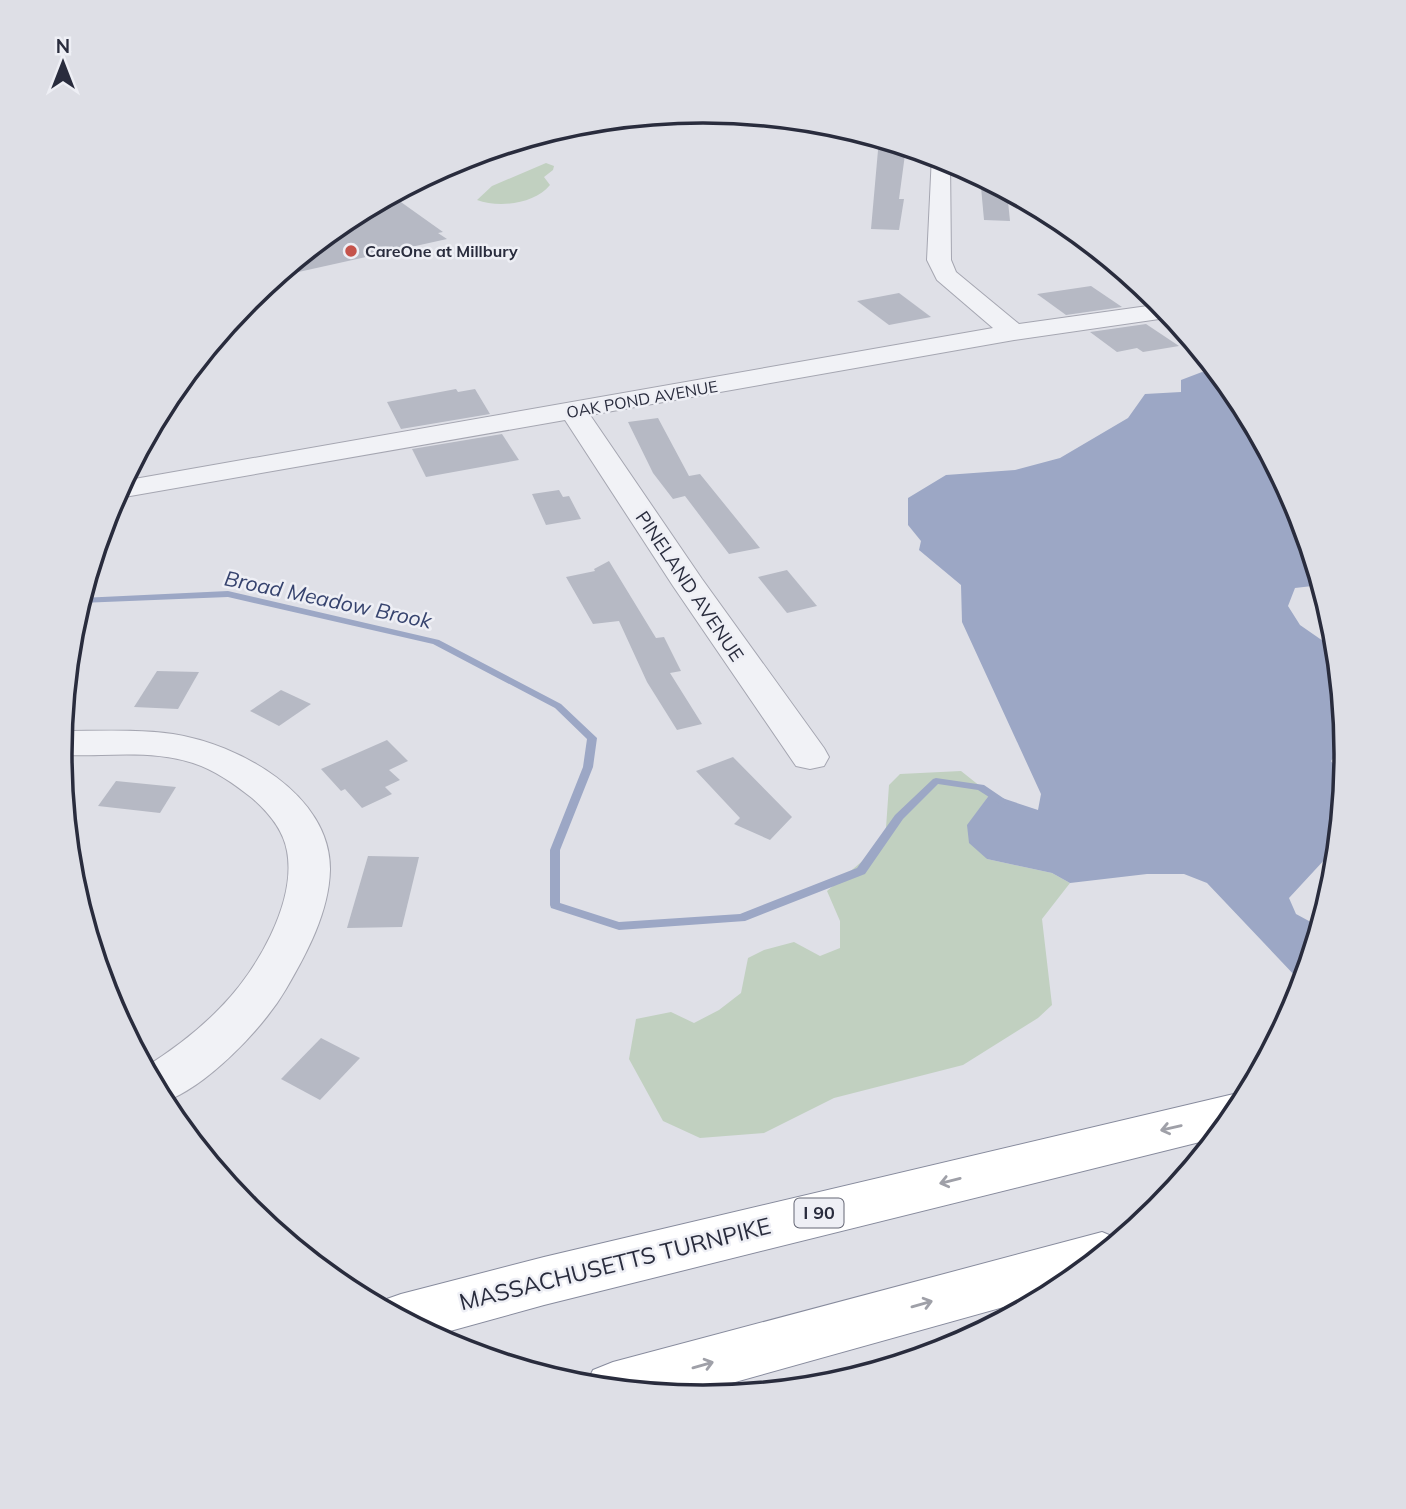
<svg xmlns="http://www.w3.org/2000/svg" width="1406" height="1509" viewBox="0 0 1406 1509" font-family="Mulish,sans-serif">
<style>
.green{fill:#c1d0c0}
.water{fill:#9ca7c5}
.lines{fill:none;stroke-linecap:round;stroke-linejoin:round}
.stream{fill:#9ca7c5;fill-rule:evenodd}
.building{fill:#b6b9c4}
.minor-casing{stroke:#a5a6b1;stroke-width:2}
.highway-casing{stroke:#878b9d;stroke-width:2}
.minor{fill:#f1f2f6;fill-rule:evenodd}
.highway{fill:#fff;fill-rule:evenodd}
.oneway{stroke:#9fa0a8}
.poi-dot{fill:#c5534b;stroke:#eeeff5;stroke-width:2.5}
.labels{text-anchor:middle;stroke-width:5;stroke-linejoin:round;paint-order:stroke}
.far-poi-label{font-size:16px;font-weight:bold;fill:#292c3d;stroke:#eeeff5;text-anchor:start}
.far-street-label{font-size:16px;fill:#292c3d;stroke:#eeeff5}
.shield{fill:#eeeff5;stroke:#646674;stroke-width:2}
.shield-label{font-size:18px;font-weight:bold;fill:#292c3d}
.street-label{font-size:19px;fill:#292c3d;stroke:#eeeff5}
.water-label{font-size:21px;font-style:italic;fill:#36436e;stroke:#eeeff5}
.near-street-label{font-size:23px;fill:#292c3d;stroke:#eeeff5}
.rim{fill:none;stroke:#292c3d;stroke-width:3.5}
</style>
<rect width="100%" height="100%" fill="#dfe0e7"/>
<g class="green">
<path d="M546 163 554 166 553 170 544 177 550 185C535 204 499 208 477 200L492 186Z"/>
<path d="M961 771 990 794 968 825 987 859 1052 873 1070 883 1042 919 1052 1005 1038 1018 963 1065 834 1098 764 1133 700 1138 663 1121 629 1059 636 1019 671 1012 694 1023 719 1010 741 993 748 958 764 950 794 942 820 956 840 948V921L827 891 885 842 889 785 900 774Z"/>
</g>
<path class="water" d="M1202 372 1221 377 1238 397 1298 509 1321 585 1295 588 1288 606 1300 625 1336 650 1345 742 1331 761 1344 779 1336 857 1326 858 1289 898 1296 914 1320 927 1304 981 1298 979 1207 883 1184 874H1147L1070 883 1052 873 987 859 969 843 967 825 990 794 1038 810 1041 794 962 622 961 585 919 550 921 541 908 525V498L946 475 1015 470 1060 458 1128 418 1145 394 1181 392V380Z"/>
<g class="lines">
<path class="stream" d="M228 591 439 640 561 704 597 738 593 767 560 850V903L619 922 740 914 857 868 895 815 933 779 936 778 984 785 1009 802 1004 805 1000 804 978 790 938 784 903 819 865 874 745 921 619 930 551 908 550 905V850L583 767 587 739 555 708 433 644 228 597 80 603 81 598Z"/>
</g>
<g class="building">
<path d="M879 139 906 147 899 199H904L899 230 871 229Z"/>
<path d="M980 176 1007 191 1010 221 984 220Z"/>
<path d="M391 195 443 232 438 233 447 239 276 277 346 219Z"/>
<path d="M1091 286 1122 307 1066 315 1037 294Z"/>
<path d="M899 293 931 317 889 325 857 301Z"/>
<path d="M1146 324 1179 346 1143 352 1137 348 1117 352 1090 332Z"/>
<path d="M456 389 458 392 475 389 490 414 401 429 387 402Z"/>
<path d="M658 418 689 476 700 474 760 548 729 554 685 496 673 499 653 473 628 422Z"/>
<path d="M502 434 519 460 426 477 412 449Z"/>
<path d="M559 490 563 497 569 496 581 519 546 525 532 494Z"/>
<path d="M609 561 656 638 664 637 681 671 670 673 702 724 677 730 647 682 619 621 593 624 566 577 595 571 594 569Z"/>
<path d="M787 570 817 606 787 613 758 577Z"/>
<path d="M157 671 199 672 178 709 134 707Z"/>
<path d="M281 690 311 704 279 726 250 711Z"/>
<path d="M387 740 408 761 389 770 400 780 385 787 392 794 362 808 345 789 341 791 321 769Z"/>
<path d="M733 757 792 817 770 840 734 824 740 818 696 771Z"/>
<path d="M116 781 176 787 160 813 98 806Z"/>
<path d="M368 856 419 857 402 927 347 928Z"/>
<path d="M321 1038 360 1058 320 1100 281 1079Z"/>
</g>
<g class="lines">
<defs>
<g id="minor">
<path d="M932 155 950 160 951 260 956 272 1019 324 1162 304 1173 317 1014 340 590 415 702 579 824 748 829 757 824 766 810 769 796 766 673 586 565 420 113 499 123 481 993 328 937 280 927 260Z"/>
<path d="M62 731C99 731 137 729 173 734 238 744 331 794 330 870 329 912 307 953 286 989 264 1027 206 1088 163 1102L144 1068C171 1051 198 1031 220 1008 255 973 297 903 287 851 283 829 268 812 252 798 234 784 215 770 193 763 150 749 103 757 60 755Z"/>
</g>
<g id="highway">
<path d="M1238 1093 1247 1096 1238 1112 1216 1138 544 1305 432 1336 379 1307 381 1301 401 1294 544 1257Z"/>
<path d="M1102 1232 1121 1240 1054 1293 685 1396 585 1386 593 1370 613 1362Z"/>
</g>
</defs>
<use href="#minor" class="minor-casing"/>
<use href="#highway" class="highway-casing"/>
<use href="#minor" class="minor"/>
<use href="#highway" class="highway"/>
</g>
<defs><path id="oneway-shaft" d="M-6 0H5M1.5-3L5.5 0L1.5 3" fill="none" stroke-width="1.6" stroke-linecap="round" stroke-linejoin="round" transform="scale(1.75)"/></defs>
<g class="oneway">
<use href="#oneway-shaft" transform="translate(1171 1128) rotate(167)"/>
<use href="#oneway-shaft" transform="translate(950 1181) rotate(166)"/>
<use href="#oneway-shaft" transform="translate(922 1304) rotate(-16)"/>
<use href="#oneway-shaft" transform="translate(703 1365) rotate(-16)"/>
</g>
<circle class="poi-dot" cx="351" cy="251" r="7"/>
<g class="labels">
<g class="far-poi-label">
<text x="365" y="257">CareOne at Millbury</text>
</g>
<g class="far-street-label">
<text transform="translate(642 399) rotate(-10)" y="6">OAK POND AVENUE</text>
</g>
<rect class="shield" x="794.5" y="1198.5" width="49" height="29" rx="5"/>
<g class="shield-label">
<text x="819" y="1219">I 90</text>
</g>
<g class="street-label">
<text transform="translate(690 586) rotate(56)" y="7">PINELAND AVENUE</text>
</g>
<g class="water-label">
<text transform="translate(328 600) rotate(12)" y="7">Broad Meadow Brook</text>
</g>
<g class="near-street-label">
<text transform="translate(615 1264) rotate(-14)" y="8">MASSACHUSETTS TURNPIKE</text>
</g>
</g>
<path d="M0 0H1406V1509H0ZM72 754a631 631 0 1 1 1262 0a631 631 0 1 1-1262 0Z" fill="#dedfe6" fill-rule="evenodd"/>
<path class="rim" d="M72 754a631 631 0 1 1 1262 0a631 631 0 1 1-1262 0Z"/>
<g transform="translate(63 63)" stroke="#eeeff5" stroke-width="5" paint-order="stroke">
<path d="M0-5L12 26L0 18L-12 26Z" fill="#292c3d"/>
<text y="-10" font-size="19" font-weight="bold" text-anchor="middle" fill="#292c3d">N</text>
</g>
</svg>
